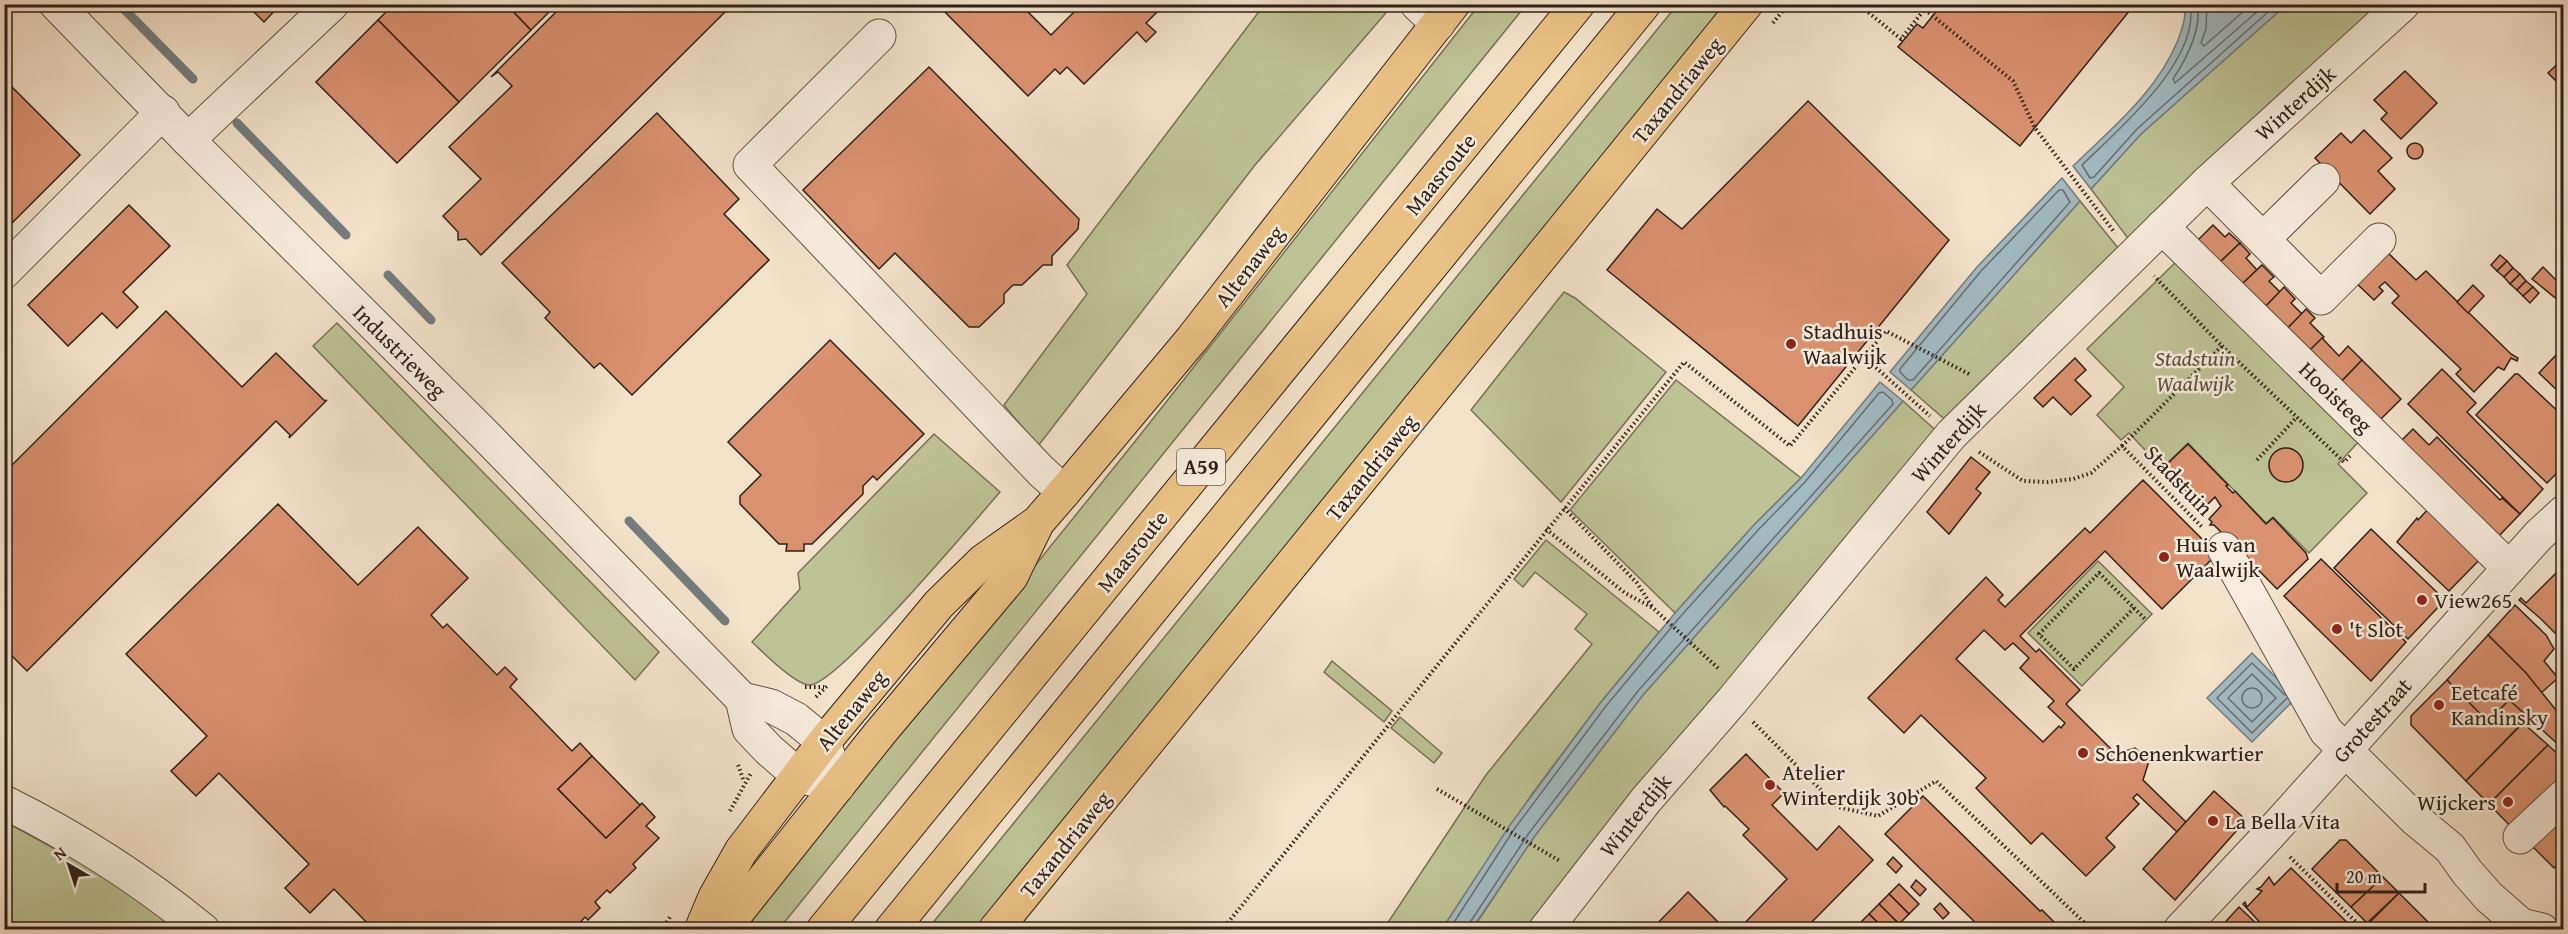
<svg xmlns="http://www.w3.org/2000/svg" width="2568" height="934" viewBox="0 0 2568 934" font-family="'Gentium Book Plus',serif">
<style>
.green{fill:#bdc395;stroke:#767256;stroke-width:1.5}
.water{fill:#a2bac2;stroke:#747c7e;stroke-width:1.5}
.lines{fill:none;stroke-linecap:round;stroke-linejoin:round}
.shore{stroke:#686d6d;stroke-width:1.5}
.stream{stroke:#747c7e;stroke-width:9}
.building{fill:#da9170;stroke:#2e2018;stroke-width:1.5;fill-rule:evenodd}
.minor-casing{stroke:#5f5044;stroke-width:35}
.major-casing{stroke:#2e2018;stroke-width:35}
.highway-casing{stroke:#2e2018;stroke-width:35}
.path{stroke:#2e2018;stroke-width:4;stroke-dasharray:1.5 3;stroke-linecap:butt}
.minor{stroke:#f7ecdd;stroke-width:33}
.major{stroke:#eac185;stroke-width:33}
.highway{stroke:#eac185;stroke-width:33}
.poi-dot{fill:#8f2418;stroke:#f7ecdd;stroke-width:2}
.labels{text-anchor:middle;stroke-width:5;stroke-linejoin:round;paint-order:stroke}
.shield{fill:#f7ecdd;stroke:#6a5d53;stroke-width:1.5}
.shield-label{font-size:21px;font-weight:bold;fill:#2e2018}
.street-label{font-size:22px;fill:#2e2018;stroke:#f7ecdd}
.poi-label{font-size:22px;fill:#2e2018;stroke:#f7ecdd;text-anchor:start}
.park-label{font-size:22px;font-style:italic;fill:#59513e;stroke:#f7ecdd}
</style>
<rect width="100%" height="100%" fill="#f3e2ca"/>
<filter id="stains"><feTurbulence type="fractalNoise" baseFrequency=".00333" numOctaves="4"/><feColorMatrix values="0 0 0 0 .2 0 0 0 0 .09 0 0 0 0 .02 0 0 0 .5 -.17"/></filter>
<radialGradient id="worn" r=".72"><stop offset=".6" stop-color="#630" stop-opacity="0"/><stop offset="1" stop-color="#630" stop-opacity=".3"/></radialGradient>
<g class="green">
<path d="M1264 5H1388L1391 7 1255 165 1038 446 1004 405 1087 294 1067 265Z"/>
<path d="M1479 5H1526L779 929 745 930 792 867 1137 439Z"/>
<path d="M1677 5H1728L975 929 927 930Z"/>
<path d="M2286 5H2393L2133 245 2091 189 2141 134Z"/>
<path d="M2080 201 2123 254 1950 424 1911 390Z"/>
<path d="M2182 256 2364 436 2338 464 2367 493 2309 553 2273 517 2266 523 2188 443 2162 468 2129 433 2121 440 2097 415 2124 387 2087 349Z"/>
<path d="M1564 292 1575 298 1666 372 1561 502 1471 410Z"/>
<path d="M337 323 659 652 635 680 313 346Z"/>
<path d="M1676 380 1801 478 1754 525 1675 613 1570 510Z"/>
<path d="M1903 401 1941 435 1534 929 1472 930 1534 837 1643 695Z"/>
<path d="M934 434 1000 492C972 524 841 680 811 685 797 687 763 652 752 642L800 589 798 573Z"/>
<path d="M1546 540 1659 632 1601 702 1532 794 1442 929 1383 930 1486 775 1592 644 1575 629 1587 614 1535 572 1523 587 1514 579Z"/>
<path d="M2098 561 2152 614 2082 686 2028 633Z"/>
<path d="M1332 661 1392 711 1384 722 1324 672Z"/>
<path d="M1400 717 1442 753 1434 763 1391 728Z"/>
<path d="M4 821 103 875 181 929H5Z"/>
</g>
<g class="water">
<path d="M2184 5H2286L2141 134 2091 189 2073 166C2112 128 2157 92 2178 40 2182 29 2187 16 2184 5Z"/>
<path d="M2062 178 2080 201 1911 390 1890 372 1977 267Z"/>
<path d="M1880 382 1903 401 1643 695 1534 837 1472 929H1442L1510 825 1601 702 1675 613 1754 525 1801 478Z"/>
<path d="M2252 653 2296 698 2252 742 2207 698Z"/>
</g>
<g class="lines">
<g class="shore">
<path d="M2190 4C2201 60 2118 130 2082 165L2090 178 2094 177 2137 129 2277 4"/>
<path d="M2198 4C2201 31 2187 58 2173 79L2175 83 2266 4"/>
<path d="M2207 4 2206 29 2201 43 2204 46 2252 4"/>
<path d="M2059 190H2063L2070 202 1913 380H1908L1900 372V369L1981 271Z"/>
<path d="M2252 674 2276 698 2252 722 2228 698Z"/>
<circle cx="2252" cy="698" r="10"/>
<path d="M2285 695 2252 663 2217 698 2252 733 2287 698"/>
<path d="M1449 930 1515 828 1606 706 1680 617 1759 529 1805 482 1879 393 1883 392 1892 400 1893 404 1638 691 1529 833 1469 924 1468 930"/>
</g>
<g class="stream">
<path d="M119 4 193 79"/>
<path d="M237 123 346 235"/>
<path d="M388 275 431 320"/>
<path d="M629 521 725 621"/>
</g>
</g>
<g class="building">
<path d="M246 4H281L264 22Z"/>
<path d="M394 4H506L531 30 459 102 378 20Z"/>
<path d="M506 4H557L531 30Z"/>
<path d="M564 4H733L481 255 466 239 458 240V232L443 216 481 179 449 147 512 86 498 72 491 77Z"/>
<path d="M947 4H1020L1051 35 1077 9 1073 4H1165L1146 23 1156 32 1146 42 1137 32 1084 84 1067 67 1060 74 1055 69 1028 96 942 9Z"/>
<path d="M1942 4H2135L2020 146 1898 47 1917 24 1923 28Z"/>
<path d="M378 20 459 102 397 163 316 82Z"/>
<path d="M2564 58V80L2559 84 2548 73Z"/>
<path d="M929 67 1079 219 1078 229 1052 256V265H1043L1022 285H1013L1004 294V303L979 327H969L895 253 879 269 803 190Z"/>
<path d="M2405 71 2437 103 2401 139 2381 119 2387 113 2374 100Z"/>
<path d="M4 79 80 155 4 231Z"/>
<path d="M1808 101 1949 240 1798 426 1607 270 1657 209 1682 229Z"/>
<path d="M657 113 739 199 724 214 769 260 632 395 600 363 594 368 545 318 550 312 502 263Z"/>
<path d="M2364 130 2392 158 2378 171 2395 189 2370 214 2315 158 2341 133 2351 143Z"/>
<circle cx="2415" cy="151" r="8"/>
<path d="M129 205 170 246 123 292 138 307 117 328 102 313 68 346 28 305Z"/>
<path d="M2213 225 2225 237 2229 233 2240 243 2218 264 2196 242Z"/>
<path d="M2240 243 2250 254 2246 258 2257 270 2262 265 2240 286 2218 264Z"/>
<path d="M2385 250 2416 280 2426 271 2511 354 2518 358 2517 361 2511 358 2504 370 2498 367 2474 392 2456 374 2461 369 2392 303 2399 296 2385 282 2379 287 2383 291 2374 300 2354 281Z"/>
<path d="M2500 255 2507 261 2497 271 2491 265Z"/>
<path d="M2507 261 2513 268 2504 277 2497 271Z"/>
<path d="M2262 265 2274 277 2269 281 2280 292 2263 309 2240 286Z"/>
<path d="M2543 267 2562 286 2560 289 2564 287V305L2532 279Z"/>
<path d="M2513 268 2520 274 2510 284 2504 277Z"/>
<path d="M2520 274 2526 281 2517 290 2510 284Z"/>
<path d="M2526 281 2533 287 2523 296 2517 290Z"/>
<path d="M2473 285 2484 296 2468 313 2457 302Z"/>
<path d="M2284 287 2295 299 2291 303 2302 314 2285 331 2263 309Z"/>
<path d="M2533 287 2539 293 2530 303 2523 296Z"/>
<path d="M2306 309 2315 318 2310 323 2324 337 2307 353 2285 331Z"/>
<path d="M166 311 242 387 276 353 325 401 327 400 289 438 290 435 276 421 27 671 4 648V473Z"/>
<path d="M2322 338 2339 356 2348 346 2362 360 2339 384 2307 353Z"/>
<path d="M830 340 924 434 877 480 873 476 863 486V494L812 544H804V551H786L787 544H779L740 504V496L761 475 728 442Z"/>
<path d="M2557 354 2564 360V397L2539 373Z"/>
<path d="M2075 358 2086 370 2075 380 2091 396 2071 415 2053 397 2043 407 2034 398Z"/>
<path d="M2362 360 2401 399 2376 424 2339 384Z"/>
<path d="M2442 369 2476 403 2467 412 2543 489 2520 514 2408 404Z"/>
<path d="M2515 374H2518L2564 417V466L2547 483 2476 415Z"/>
<path d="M2413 429 2429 445 2437 437 2500 500 2502 498 2520 514 2497 538 2397 445Z"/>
<path d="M2188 444 2228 485 2226 486 2233 493 2235 491 2266 524 2273 518 2306 553 2308 559 2277 589 2214 525H2210L2212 522 2209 519 2221 506 2215 497 2203 509 2163 468Z"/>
<circle cx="2286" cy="465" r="17"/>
<path d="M1971 457 1990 472 1976 489 1981 493 1949 534 1927 512Z"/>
<path d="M2143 480 2217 554 2162 609 2105 551 2020 636 2036 652 2039 649 2080 690 2066 704 2116 754 2135 748 2149 761 2143 780 2186 822 2177 832 2137 794 2133 798 2139 804 2106 838 2115 847 2086 876 2042 833 2031 844 1976 788 1986 778 1921 715 1904 733 1868 698 1986 577 2003 595 1998 600 2005 607 2085 528 2090 533ZM1984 630 2005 650 2013 643 2029 658 2020 668 2054 701 2048 707 2065 723 2061 728 2059 726 2043 742 1956 659Z"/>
<path d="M278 504 358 585 418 527 468 578 431 615 443 628 447 624 497 675 505 667 517 679 510 687 572 751 580 743 592 756 558 789 606 838 642 803 655 817 646 826 659 838 633 864 636 868 610 893 607 890 595 902 600 908 588 920 585 917 573 930H374L334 889 310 913 285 888 309 864 219 773 196 796 171 771 207 736 126 654Z"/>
<path d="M2431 506 2484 555 2449 591 2397 542 2417 518 2418 520Z"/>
<path d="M2371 529 2445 600 2408 639 2334 568Z"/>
<path d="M2321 559 2406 642 2371 681 2284 596Z"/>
<path d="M2564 565V642L2541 619 2519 600 2521 598 2526 603Z"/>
<path d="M2515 605 2546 635 2554 649 2544 661 2558 678 2541 693 2526 673 2488 635Z"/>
<path d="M2488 635 2526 673 2564 720V743L2560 746 2509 700 2488 722 2447 680Z"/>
<path d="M2447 680 2488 722 2509 700 2528 717 2466 781 2411 725V716Z"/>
<path d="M2523 723 2548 745 2489 804 2466 781Z"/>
<path d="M2548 745 2564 760V782L2515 831 2489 804Z"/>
<path d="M1746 754 1784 793 1772 805 1817 850 1839 826 1873 860 1804 930H1738L1787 879 1743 835 1749 829 1725 806 1724 807 1710 790Z"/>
<path d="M592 756 640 805 606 838 558 789Z"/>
<path d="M2214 791 2246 820 2175 900 2143 869Z"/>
<path d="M1923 796 2040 911 2042 910 2062 930H1983L1885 834Z"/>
<path d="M2556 819 2564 827V859L2554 868 2531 845Z"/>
<path d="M2340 840H2346L2383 877 2351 907 2312 869Z"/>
<path d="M1893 857 1902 866 1896 873 1887 864Z"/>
<path d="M2291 868 2355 930H2267L2243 904 2245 902 2247 907 2262 891 2257 889 2261 887 2269 877 2274 885Z"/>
<path d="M2383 877 2399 893 2367 923 2351 907Z"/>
<path d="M1916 880 1926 889 1920 896 1911 887Z"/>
<path d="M1899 884 1919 904 1909 914 1889 894Z"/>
<path d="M1688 892 1726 930H1651Z"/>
<path d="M2399 893 2436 930H2371L2367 925Z"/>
<path d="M1889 894 1909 914 1899 924 1879 904Z"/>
<path d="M1940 903 1949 913 1943 919 1934 909Z"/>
<path d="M1879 904 1899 924 1893 930H1885L1869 914Z"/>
<path d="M2239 907 2263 930H2218Z"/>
<path d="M1869 914 1885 930H1865L1859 924Z"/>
</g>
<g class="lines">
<defs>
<g id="minor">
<path d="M56 4 188 140 485 435 742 699 749 729 769 750 799 776 838 786"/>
<path d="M1417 4 1438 24"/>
<path d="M879 36 750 165 1041 471 1064 492"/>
<path d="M188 140 332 4"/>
<path d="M2207 183 2321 298 2379 240"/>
<path d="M2162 227 2509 568"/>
<path d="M2263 239 2323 180"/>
<path d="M4 272 163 112"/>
<path d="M2224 549 2326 731 2415 819 2450 848 2467 872 2489 897 2521 925 2542 930"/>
<path d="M742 699 771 706 796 719 824 742 833 770"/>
<path d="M4 802C75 837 142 880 203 930"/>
<path d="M2520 837 2564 796"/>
<path d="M1545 930 1646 800 1732 701 1951 435 2207 183 2403 4"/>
<path d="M2180 930 2268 836 2539 535 2564 512"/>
</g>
<g id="major">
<path d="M701 930 715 897 741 851 824 742 939 604 983 561 1038 522 1064 492 1192 339 1453 4"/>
<path d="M723 930 880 733 1011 577 1037 524"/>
<path d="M995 930 1746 4"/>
</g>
<g id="highway">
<path d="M823 930 1578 4"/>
<path d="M891 930 1644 4"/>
</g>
</defs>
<use href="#minor" class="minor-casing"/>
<use href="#major" class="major-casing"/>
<use href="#highway" class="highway-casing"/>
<g class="path">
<path d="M1858 4 1901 39 1924 10"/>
<path d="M1918 4 2013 81 2035 128 2115 233"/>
<path d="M1773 23 1788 4"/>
<path d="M2222 346 2344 462 2350 456"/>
<path d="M1864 357 1886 331 1969 374"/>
<path d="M2122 446 2222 346 2154 276"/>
<path d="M1979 452 2023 481 2048 482 2073 479 2091 473 2122 446 2202 527"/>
<path d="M2257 460 2297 417"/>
<path d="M1564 508 1637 583 1653 608"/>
<path d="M1546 529 1625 593 1653 608 1720 670"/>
<path d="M2134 608 2074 669 2039 634 2099 573 2146 620"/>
<path d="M805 687H824"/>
<path d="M816 697 828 685"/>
<path d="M1753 722 1838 807 1878 816 1936 781 2092 930"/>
<path d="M738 765 744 782"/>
<path d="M1437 789 1560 861"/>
<path d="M730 811 751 773"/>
<path d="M2290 857 2364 930"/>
<path d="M662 930 670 917"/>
<path d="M1222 930 1684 362 1790 446 1864 357 1930 416"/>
</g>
<use href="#minor" class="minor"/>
<use href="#major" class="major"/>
<use href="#highway" class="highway"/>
</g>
<g class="poi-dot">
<circle cx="1791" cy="344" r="6"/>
<circle cx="2164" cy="557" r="6"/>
<circle cx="2422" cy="600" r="6"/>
<circle cx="2337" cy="629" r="6"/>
<circle cx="2439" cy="705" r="6"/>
<circle cx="2083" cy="753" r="6"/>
<circle cx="1770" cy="785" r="6"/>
<circle cx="2508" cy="802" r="6"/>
<circle cx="2213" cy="821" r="6"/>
</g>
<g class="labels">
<rect class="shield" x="1177" y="449" width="48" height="36" rx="4.5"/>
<g class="shield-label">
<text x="1201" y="474">A59</text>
</g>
<g class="street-label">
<text transform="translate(1677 90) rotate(-51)" y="8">Taxandriaweg</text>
<text transform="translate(2295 103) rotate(-42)" y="8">Winterdijk</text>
<text transform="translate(1440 174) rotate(-51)" y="8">Maasroute</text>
<text transform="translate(1249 266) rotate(-52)" y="8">Altenaweg</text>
<text transform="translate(400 351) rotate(45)" y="8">Industrieweg</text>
<text transform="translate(2336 397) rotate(44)" y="8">Hooisteeg</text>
<text transform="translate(1948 442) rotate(-48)" y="8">Winterdijk</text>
<text transform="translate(1371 467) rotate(-51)" y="8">Taxandriaweg</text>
<text transform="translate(2179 480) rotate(46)" y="8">Stadstuin</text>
<text transform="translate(1132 551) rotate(-51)" y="8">Maasroute</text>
<text transform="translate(851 710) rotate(-51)" y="8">Altenaweg</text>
<text transform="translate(2372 720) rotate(-48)" y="8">Grotestraat</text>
<text transform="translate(1635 815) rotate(-51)" y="8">Winterdijk</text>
<text transform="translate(1065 844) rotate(-51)" y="8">Taxandriaweg</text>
</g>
<g class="poi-label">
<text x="1803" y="339">Stadhuis<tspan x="1803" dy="25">Waalwijk</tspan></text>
<text x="2176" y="552">Huis van<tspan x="2176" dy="25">Waalwijk</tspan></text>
<text x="2434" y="608">View265</text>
<text x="2349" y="637">'t Slot</text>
<text x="2451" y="700">Eetcafé<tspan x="2451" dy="25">Kandinsky</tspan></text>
<text x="2095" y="761">Schoenenkwartier</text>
<text x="1782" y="780">Atelier<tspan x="1782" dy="25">Winterdijk 30b</tspan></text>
<text x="2496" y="810" text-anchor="end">Wijckers</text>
<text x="2225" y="829">La Bella Vita</text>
</g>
<g class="park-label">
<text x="2195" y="366">Stadstuin<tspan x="2195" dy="25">Waalwijk</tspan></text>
</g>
</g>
<rect width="2568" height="934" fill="none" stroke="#f3e2ca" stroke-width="24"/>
<rect x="6" y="6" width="2556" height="922" fill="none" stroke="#2e2018" stroke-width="3"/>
<rect x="12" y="12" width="2544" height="910" fill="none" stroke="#2e2018" stroke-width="1.5"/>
<g transform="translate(69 865) rotate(321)" stroke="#f7ecdd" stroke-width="4.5" paint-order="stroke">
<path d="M0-4.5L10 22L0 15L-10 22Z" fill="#2e2018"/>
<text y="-9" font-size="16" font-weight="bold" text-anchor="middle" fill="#2e2018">N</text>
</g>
<path d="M2337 883v9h88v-9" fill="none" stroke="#2e2018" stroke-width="3"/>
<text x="2346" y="883" font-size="18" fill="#2e2018" stroke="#f7ecdd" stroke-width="4.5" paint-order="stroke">20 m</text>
<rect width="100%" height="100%" filter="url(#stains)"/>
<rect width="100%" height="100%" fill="url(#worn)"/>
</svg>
